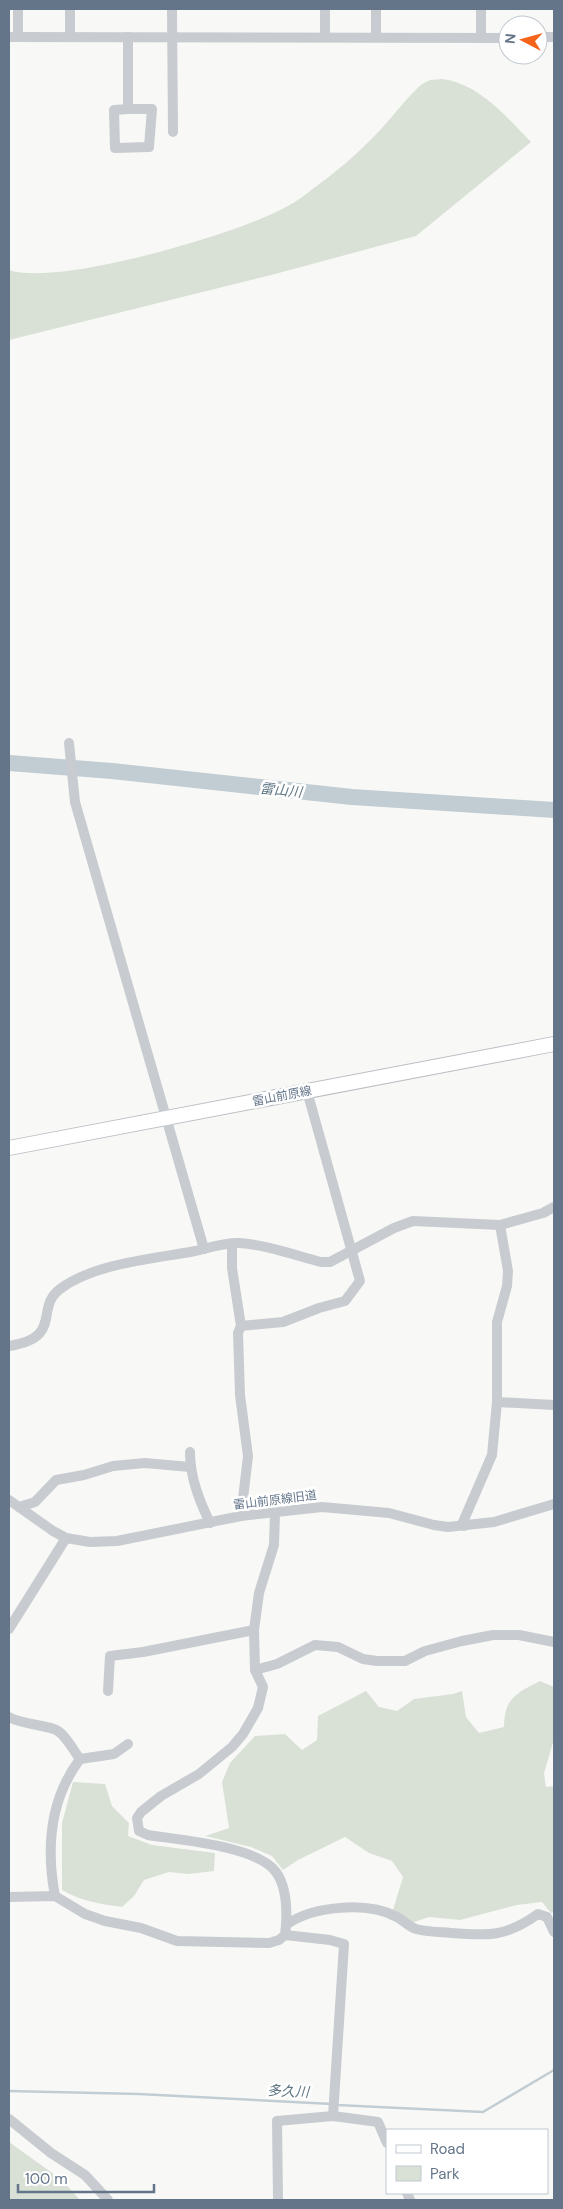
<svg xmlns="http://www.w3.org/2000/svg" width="563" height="2209" viewBox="0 0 563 2209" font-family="'DM Sans','Noto Sans JP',sans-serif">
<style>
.green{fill:#d9e1d6}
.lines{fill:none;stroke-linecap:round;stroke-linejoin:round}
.stream{stroke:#c2cdd3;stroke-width:2.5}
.river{stroke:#c2cdd3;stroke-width:16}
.major-casing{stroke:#bbbec3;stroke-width:16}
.minor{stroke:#c8cbd0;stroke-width:10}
.major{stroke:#fff;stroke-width:14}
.labels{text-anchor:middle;stroke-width:5;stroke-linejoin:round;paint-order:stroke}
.street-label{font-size:12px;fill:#64758a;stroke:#fff}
.water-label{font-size:14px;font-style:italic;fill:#607785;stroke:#fff}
</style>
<rect width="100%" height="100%" fill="#f8f9f6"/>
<g class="green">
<path d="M442 79C478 83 507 117 531 142L416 236 275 274 9 340V270C59 286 224 237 274 213 287 207 299 200 310 191 335 173 360 152 381 129 395 114 407 97 422 84L430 80Z"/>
<path d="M540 1681 554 1687V1739L544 1773 546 1787 554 1786V1912L551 1913 542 1902 517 1905 460 1920 429 1917 411 1923 393 1910 403 1877 392 1861 369 1853 345 1837 298 1860 283 1870 272 1856 251 1847 205 1836 229 1828 222 1782 230 1763 255 1736 285 1734 302 1750 317 1740 318 1716 366 1691 379 1707 397 1711 414 1699 453 1694 462 1691 466 1717 479 1733 504 1727C504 1699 516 1693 540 1681Z"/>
<path d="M73 1782 105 1784 112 1806 129 1823 128 1836 152 1845 215 1853 214 1871 189 1874 169 1872 144 1880 134 1896 122 1907C100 1904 81 1901 62 1890V1823Z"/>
<path d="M9 2142 62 2180 80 2200H9Z"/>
</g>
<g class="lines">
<g class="stream">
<path d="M9 2091 139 2094 332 2104"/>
<path d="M337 2105 483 2112 554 2070"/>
</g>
<path class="river" d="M9 763 112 771 352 797 554 810"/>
<defs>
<path id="major" d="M9 1148 554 1044"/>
</defs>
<use href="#major" class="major-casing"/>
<g class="minor">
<path d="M172 9 173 132"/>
<path d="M325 36V9"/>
<path d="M9 37 508 38"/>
<path d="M18 37V9"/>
<path d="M70 37V9"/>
<path d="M128 37V109L114 110 115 148 149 147 152 109H128"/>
<path d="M376 37V9"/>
<path d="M538 37H554"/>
<path d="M481 38V9"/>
<path d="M69 743 75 802 204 1249"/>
<path d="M232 1244V1268L241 1326"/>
<path d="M9 1346C64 1337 34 1309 60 1289 95 1263 153 1259 195 1251 208 1248 226 1242 239 1243 267 1245 294 1255 321 1262H330L394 1228 413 1221 500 1225 543 1213 554 1207"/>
<path d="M497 1402 554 1405"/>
<path d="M190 1452C190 1477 199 1500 210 1523"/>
<path d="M9 1500 53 1531 66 1538 90 1542 117 1541 241 1516 322 1507 389 1513 434 1525 448 1527 494 1522 554 1504"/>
<path d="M19 1507 35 1502 56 1480 84 1475 113 1466 145 1463 190 1467"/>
<path d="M275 1513 274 1545 259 1593 254 1630 255 1670 263 1687 258 1708 243 1734 232 1747 199 1774 161 1796 141 1812 137 1818 139 1831 148 1835C180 1840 257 1846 276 1872 286 1886 287 1909 286 1925"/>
<path d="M241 1516 248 1456 240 1395 238 1333 241 1326 283 1322 319 1308 345 1301 360 1281 307 1091"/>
<path d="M464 1526 463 1522 492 1455 497 1402V1322L507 1286 508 1271 500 1225"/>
<path d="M9 1629 66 1538"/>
<path d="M255 1670 277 1664 315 1645 338 1647 363 1659 377 1661H405L425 1651 462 1641 493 1635H519L554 1642"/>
<path d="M108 1691 110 1656 143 1652 254 1630"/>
<path d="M9 1717C23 1725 49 1725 58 1731 67 1737 73 1750 80 1759L114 1754 128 1744"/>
<path d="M55 1896C46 1848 50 1799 80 1759"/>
<path d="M9 1897 55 1896 85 1914 105 1921 141 1928 177 1941 269 1943 279 1940 285 1935 286 1925C312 1906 367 1901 397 1917 403 1920 409 1927 416 1929 426 1932 440 1932 451 1933 488 1936 506 1937 538 1914L547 1917 554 1932"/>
<path d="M285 1935 330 1940 344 1944 333 2116"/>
<path d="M9 2119 51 2153 85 2175 108 2200"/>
<path d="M407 2193 410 2200"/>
<path d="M278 2200 277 2121 333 2116 378 2122 387 2143"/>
</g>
<use href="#major" class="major"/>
</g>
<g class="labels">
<g class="street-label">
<text transform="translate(282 1096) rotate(-11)" y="4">雷山前原線</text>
<text transform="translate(275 1500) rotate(-7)" y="4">雷山前原線旧道</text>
</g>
<g class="water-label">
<text transform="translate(281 790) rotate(6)" y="5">雷山川</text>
<text transform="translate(288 2091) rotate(3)" y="5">多久川</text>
</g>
</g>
<rect width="563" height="2209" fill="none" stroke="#64758a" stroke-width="20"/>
<rect x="386" y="2129" width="162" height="65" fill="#ffffff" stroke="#c1c8d0"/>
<rect x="396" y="2145" width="25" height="8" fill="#ffffff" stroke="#c1c8d0"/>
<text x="430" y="2154" font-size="15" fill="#64758a">Road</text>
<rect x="396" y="2166" width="25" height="15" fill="#d9e1d6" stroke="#c1c8d0"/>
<text x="430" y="2179" font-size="15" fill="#64758a">Park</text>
<g transform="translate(523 40) rotate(276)"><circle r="24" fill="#ffffff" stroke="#c1c8d0"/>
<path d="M0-4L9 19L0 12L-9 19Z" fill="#f56419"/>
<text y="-8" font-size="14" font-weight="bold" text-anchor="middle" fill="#64758a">N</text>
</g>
<path d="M18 2184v8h136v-8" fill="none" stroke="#64758a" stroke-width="2.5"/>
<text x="25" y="2184" font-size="15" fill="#64758a" stroke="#ffffff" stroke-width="4" paint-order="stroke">100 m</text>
</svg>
